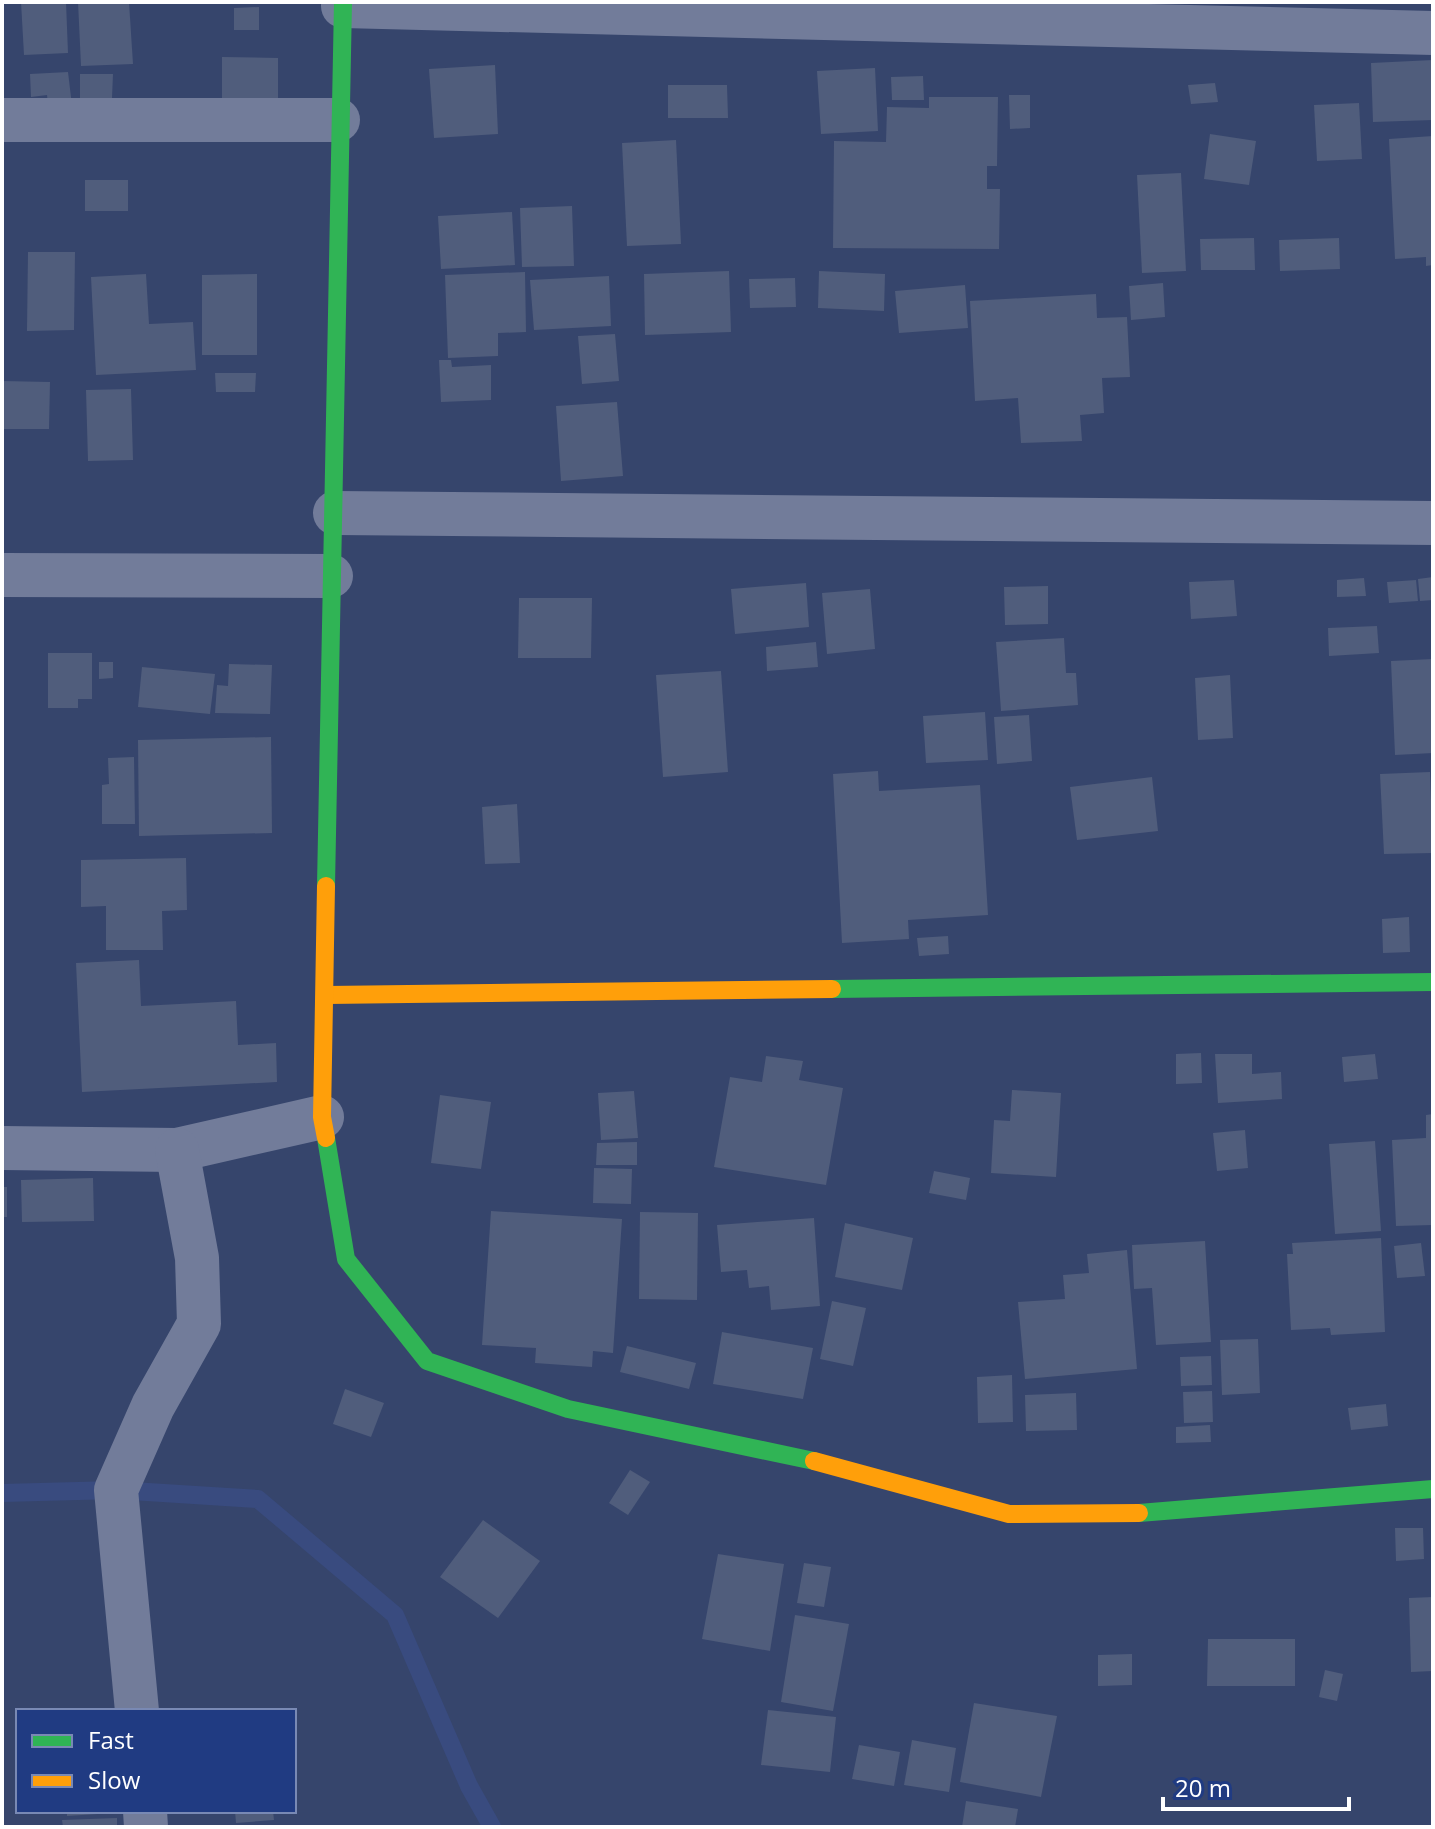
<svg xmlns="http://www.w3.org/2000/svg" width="1435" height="1829" viewBox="0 0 1435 1829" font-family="'Open Sans',sans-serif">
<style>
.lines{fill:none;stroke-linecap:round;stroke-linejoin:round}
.stream{stroke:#394b7f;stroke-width:18}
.building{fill:#505d7c}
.street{stroke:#727c9a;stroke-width:44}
.fast{stroke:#30b455;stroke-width:18}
.slow{stroke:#ff9f0a;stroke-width:18}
</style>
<rect width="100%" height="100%" fill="#36456c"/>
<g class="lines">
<path class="stream" d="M2 1493 116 1490 258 1499 395 1615 469 1786 492 1827"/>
</g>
<g class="building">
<path d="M21 2H66L68 53 24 55Z"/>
<path d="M78 2H129L133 64 81 66Z"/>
<path d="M259 7V30H234V8Z"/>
<path d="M222 57 278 58V101H222Z"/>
<path d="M1433 60V120L1373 122 1371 63Z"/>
<path d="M495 65 498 134 434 138 429 69Z"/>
<path d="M875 68 878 131 821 134 817 71Z"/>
<path d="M68 72 73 114 49 116 47 95 31 97 30 74Z"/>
<path d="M80 74H113L112 98H80Z"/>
<path d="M923 76 924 100H892L891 77Z"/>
<path d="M1215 83 1218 102 1191 104 1188 85Z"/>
<path d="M668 85H727L728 118H668Z"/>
<path d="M1009 95H1030V128L1010 129Z"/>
<path d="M929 97H998L997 166H987V189H1000L999 249 833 248 834 141 886 142 887 107 929 108Z"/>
<path d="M1359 103 1362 159 1317 161 1314 105Z"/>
<path d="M1210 134 1256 141 1249 185 1204 179Z"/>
<path d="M1433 136V265L1426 266V257L1395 259 1389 139Z"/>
<path d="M676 140 681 244 627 246 622 143Z"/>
<path d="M1181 173 1186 271 1142 273 1137 175Z"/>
<rect x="85" y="180" width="43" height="31"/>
<path d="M572 206 574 266 522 267 520 208Z"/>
<path d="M512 212 515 265 441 269 438 216Z"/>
<path d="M1254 238 1255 270H1201L1200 239Z"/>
<path d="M1339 238 1340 269 1280 271 1279 240Z"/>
<path d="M28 252H75L74 330 27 331Z"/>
<path d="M729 271 731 332 645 335 644 274Z"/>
<path d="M819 271 885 274 884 311 818 308Z"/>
<path d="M525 272 526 332 498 333V356L448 358 445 275Z"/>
<path d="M146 274 149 324 193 322 196 370 96 375 91 277Z"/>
<path d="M257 274V355H202V275Z"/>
<path d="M609 276 611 326 534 330 530 280Z"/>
<path d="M795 278 796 307 750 308 749 279Z"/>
<path d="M1163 283 1165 317 1131 320 1129 286Z"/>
<path d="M965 285 968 328 899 333 895 291Z"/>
<path d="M1096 294 1097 318 1127 317 1130 377 1102 378 1104 413 1080 415 1082 441 1021 443 1018 398 975 401 970 301Z"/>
<path d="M615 334 619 381 582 384 578 336Z"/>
<path d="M439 360H451L452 367 491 365V400L441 402Z"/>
<path d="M215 373H256L255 392H216Z"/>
<path d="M2 381 50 382 49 429H2Z"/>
<path d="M131 389 133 460 88 461 86 390Z"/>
<path d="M617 402 623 476 561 481 556 406Z"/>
<path d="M1433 577V600L1420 601 1418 579Z"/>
<path d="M1364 578 1366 596 1337 597V580Z"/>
<path d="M1234 580 1237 616 1191 619 1189 582Z"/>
<path d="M1416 580 1418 601 1389 603 1387 582Z"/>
<path d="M806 583 809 627 735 634 731 589Z"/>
<path d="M1048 586V624L1005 625 1004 587Z"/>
<path d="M870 589 875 649 827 654 822 593Z"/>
<path d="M519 598H592L591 658H518Z"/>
<path d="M1377 626 1379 653 1329 656 1328 628Z"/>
<path d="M1064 638 1066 673H1076L1078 705 1001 711 996 642Z"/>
<path d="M816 642 818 667 767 671 766 647Z"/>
<path d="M48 653H92V699H78V708H48Z"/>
<path d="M1433 659V753L1395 755 1391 661Z"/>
<path d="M99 662H113V678L99 679Z"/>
<path d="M229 664 272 665 270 714 215 713 217 685 228 686Z"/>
<path d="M142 667 215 674 210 714 138 707Z"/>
<path d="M721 671 728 772 663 777 656 675Z"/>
<path d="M1230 675 1233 738 1198 740 1195 678Z"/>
<path d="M985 712 988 760 926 763 923 716Z"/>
<path d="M1029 715 1032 761 997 764 994 717Z"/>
<path d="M271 737 272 833 139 836 138 740Z"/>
<path d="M134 757 135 824H102V785L109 784 108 758Z"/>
<path d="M878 771 879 791 980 785 988 915 908 920 909 939 842 943 833 774Z"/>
<path d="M1430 772 1433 853 1384 854 1380 774Z"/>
<path d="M1152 777 1158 831 1077 840 1070 787Z"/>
<path d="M517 804 520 863 485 864 482 807Z"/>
<path d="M186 858 187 910 162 911 163 950H106V906L81 907V860Z"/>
<path d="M1409 917 1410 952 1383 953 1382 919Z"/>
<path d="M948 936 949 954 919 956 917 938Z"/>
<path d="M139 960 141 1006 236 1001 238 1045 276 1043 277 1082 82 1092 76 963Z"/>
<path d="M1201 1053 1202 1083 1176 1084V1054Z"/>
<path d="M1215 1054H1252V1074L1281 1072 1282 1099 1218 1103Z"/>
<path d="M1375 1054 1378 1079 1344 1082 1342 1057Z"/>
<path d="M766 1056 803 1061 799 1080 843 1088 826 1185 714 1167 730 1077 762 1082Z"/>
<path d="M1012 1090 1061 1093 1056 1177 991 1173 994 1120 1010 1121Z"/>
<path d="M634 1091 638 1138 601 1140 598 1093Z"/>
<path d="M440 1095 491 1102 481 1169 431 1163Z"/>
<path d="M1433 1114V1225L1396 1226 1392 1140 1426 1138V1115Z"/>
<path d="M1245 1130 1248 1168 1217 1171 1213 1133Z"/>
<path d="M1375 1141 1381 1231 1335 1234 1329 1144Z"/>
<path d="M637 1142V1165H596L597 1143Z"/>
<path d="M594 1168 632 1169 631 1204 593 1203Z"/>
<path d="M934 1171 970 1178 966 1200 929 1193Z"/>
<path d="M93 1178 94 1221 22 1222 21 1180Z"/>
<rect x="2" y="1187" width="5" height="30"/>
<path d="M491 1211 622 1219 613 1353 593 1351 592 1367 535 1363 536 1348 482 1345Z"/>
<path d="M640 1212 698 1213 697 1300 639 1299Z"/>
<path d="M814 1218 820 1306 771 1310 769 1286 749 1288 747 1270 721 1272 717 1225Z"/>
<path d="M845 1223 913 1238 902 1290 835 1277Z"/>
<path d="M1381 1238 1385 1332 1331 1335 1330 1328 1291 1330 1287 1254H1293L1292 1243Z"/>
<path d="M1205 1241 1211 1342 1156 1345 1152 1288 1134 1289 1132 1245Z"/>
<path d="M1421 1243 1425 1276 1397 1278 1394 1246Z"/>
<path d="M1127 1250 1137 1369 1025 1379 1018 1302 1065 1299 1063 1275 1089 1273 1087 1254Z"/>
<path d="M832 1301 866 1308 853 1366 820 1359Z"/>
<path d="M722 1332 813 1348 803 1399 713 1384Z"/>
<path d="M1258 1339 1260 1393 1222 1395 1220 1340Z"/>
<path d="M627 1346 696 1363 689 1389 620 1372Z"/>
<path d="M1211 1356 1212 1385 1181 1386 1180 1357Z"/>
<path d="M1012 1375 1013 1422 978 1423 977 1377Z"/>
<path d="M345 1389 384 1403 371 1437 333 1424Z"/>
<path d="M1212 1391 1213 1422 1184 1423 1183 1392Z"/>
<path d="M1076 1393 1077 1430 1026 1431 1025 1395Z"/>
<path d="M1386 1404 1388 1426 1351 1430 1348 1408Z"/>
<path d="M1210 1425 1211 1442 1176 1443V1427Z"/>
<path d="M630 1470 650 1482 628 1515 609 1503Z"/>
<path d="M483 1520 540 1561 498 1618 440 1577Z"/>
<path d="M1395 1528H1423L1424 1559 1396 1561Z"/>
<path d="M718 1554 784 1564 770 1651 702 1639Z"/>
<path d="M804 1563 831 1567 824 1607 797 1603Z"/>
<path d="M1433 1597V1671L1411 1672 1409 1598Z"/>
<path d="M795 1615 849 1624 833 1711 781 1702Z"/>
<path d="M1208 1639H1295V1686H1207Z"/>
<path d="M1132 1654V1685L1098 1686V1655Z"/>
<path d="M1325 1670 1343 1674 1337 1701 1319 1697Z"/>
<path d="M974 1703 1057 1716 1041 1797 960 1782Z"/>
<path d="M768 1710 836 1717 830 1772 761 1765Z"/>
<path d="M912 1740 956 1748 949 1792 904 1785Z"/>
<path d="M859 1745 900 1752 894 1786 852 1779Z"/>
<path d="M966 1801 1018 1809 1015 1827H962Z"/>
<path d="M67 1811H113V1813L67 1816Z"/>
<path d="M235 1811H273L274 1820 236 1823Z"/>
<path d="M117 1818V1827H63L62 1820Z"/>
</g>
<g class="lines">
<g class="street">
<path d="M343 6 1433 33"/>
<path d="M2 120H338"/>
<path d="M335 513 1433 523"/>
<path d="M2 575 331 576"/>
<path d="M2 1148 177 1150 322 1117"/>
<path d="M137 1711 116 1490 153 1406 199 1324 197 1258 177 1150"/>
<path d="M145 1811 146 1827"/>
</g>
<g class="fast">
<path d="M326 886 343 2"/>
<path d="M832 989 1433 982"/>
<path d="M326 1138 346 1259 427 1361 568 1409 814 1461"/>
<path d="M1139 1513 1433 1489"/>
</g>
<g class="slow">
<path d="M327 995 832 989"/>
<path d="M326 1138 322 1117 326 886"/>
<path d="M814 1461 1009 1514 1139 1513"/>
</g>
</g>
<rect width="1435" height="1829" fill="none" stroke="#ffffff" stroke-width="8"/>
<rect x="16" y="1709" width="280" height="104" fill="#203b82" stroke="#7989b4" stroke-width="2"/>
<rect x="32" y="1735" width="40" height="12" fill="#30b455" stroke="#7989b4" stroke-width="2"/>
<text x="88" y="1749" font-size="24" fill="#ffffff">Fast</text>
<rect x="32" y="1775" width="40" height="12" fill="#ff9f0a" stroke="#7989b4" stroke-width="2"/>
<text x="88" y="1789" font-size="24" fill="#ffffff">Slow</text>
<path d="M1163 1797v12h186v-12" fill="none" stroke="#ffffff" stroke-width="4"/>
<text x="1175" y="1797" font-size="24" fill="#ffffff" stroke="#203b82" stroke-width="6" paint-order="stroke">20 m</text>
</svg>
